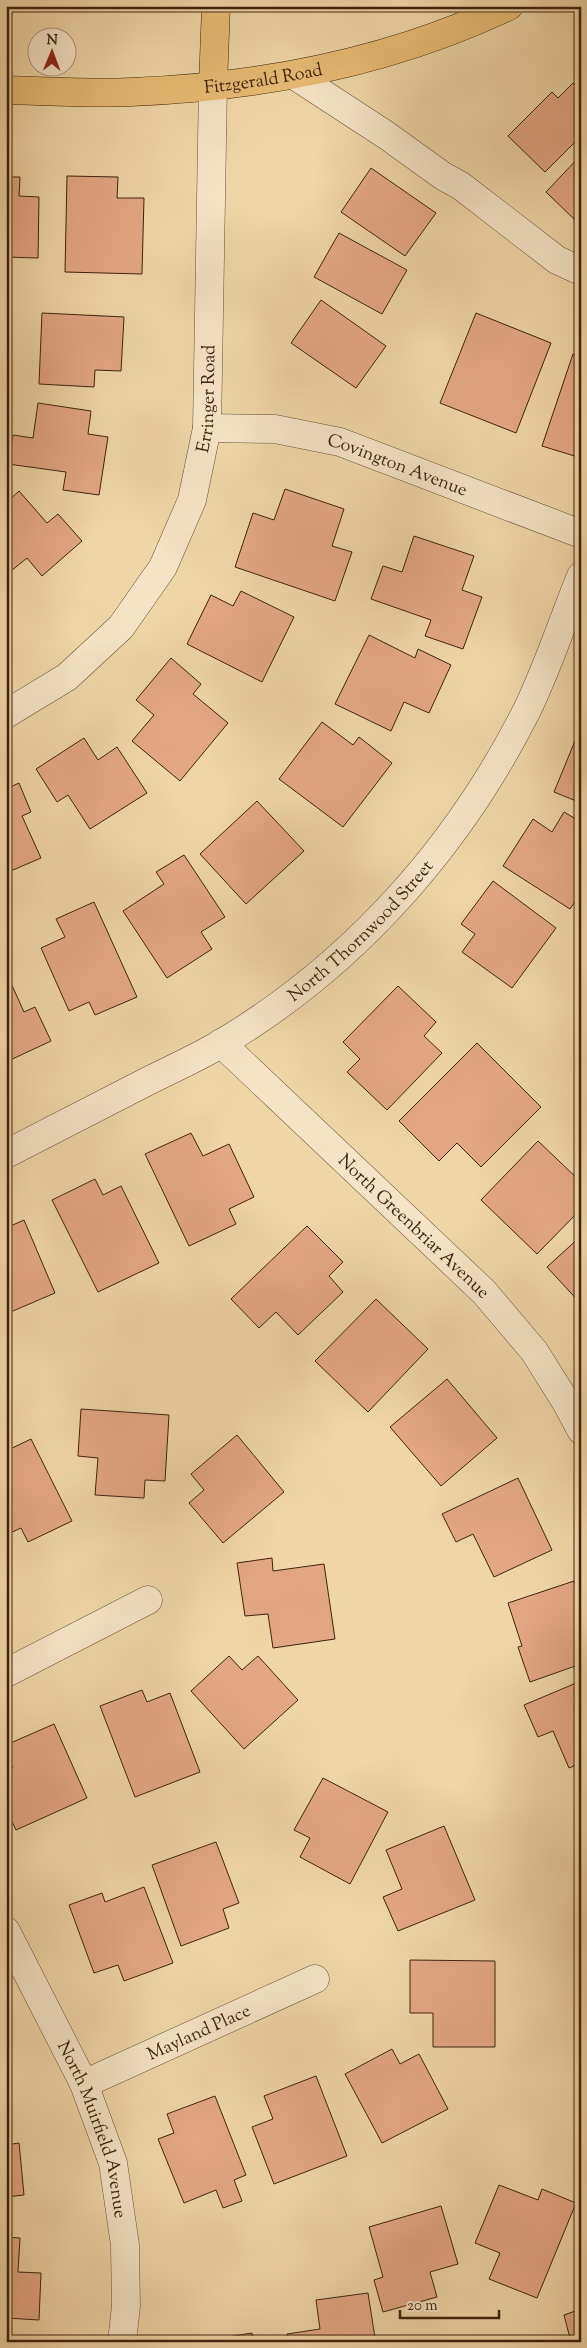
<svg xmlns="http://www.w3.org/2000/svg" width="587" height="2348" viewBox="0 0 587 2348" font-family="'Sorts Mill Goudy',serif">
<style>
.building{fill:#e4a784;stroke:#3e220c}
.lines{fill:none;stroke-linecap:round;stroke-linejoin:round}
.minor-casing{stroke:#6a4f33;stroke-width:29}
.major-casing{stroke:#3e220c;stroke-width:29}
.minor{stroke:#f5e4c6;stroke-width:28}
.major{stroke:#e8bb74;stroke-width:28}
.labels{text-anchor:middle;stroke-width:4;stroke-linejoin:round;paint-order:stroke}
.street-label{font-size:18px;fill:#3e220c;stroke:#f5e4c6}
</style>
<rect width="100%" height="100%" fill="#f0d6a7"/>
<filter id="stains"><feTurbulence type="fractalNoise" baseFrequency=".004" numOctaves="4"/><feColorMatrix values="0 0 0 0 .2 0 0 0 0 .09 0 0 0 0 .02 0 0 0 .5 -.17"/></filter>
<radialGradient id="worn" r=".72"><stop offset=".6" stop-color="#630" stop-opacity="0"/><stop offset="1" stop-color="#630" stop-opacity=".3"/></radialGradient>
<g class="building">
<path d="M573 83 581 90V136L545 172 508 136 552 92 558 98Z"/>
<path d="M581 155V218L577 222 546 192Z"/>
<path d="M371 168 436 213 405 256 341 212Z"/>
<path d="M67 176 118 177 117 198H144L142 274 65 272Z"/>
<path d="M6 177H20L19 196 39 197 38 258 6 257Z"/>
<path d="M339 233 407 270 382 314 314 277Z"/>
<path d="M321 300 386 346 356 388 291 343Z"/>
<path d="M42 313 124 317 121 371 95 370 94 387 39 384Z"/>
<path d="M476 313 551 343 516 433 440 403Z"/>
<path d="M573 354 581 356V458L542 446Z"/>
<path d="M38 403 91 411 88 434 108 437 99 495 63 490 66 472 8 464 13 435 33 438Z"/>
<path d="M285 489 344 509 332 546 352 552 335 601 235 567 253 513 274 520Z"/>
<path d="M19 491 47 523 58 514 82 541 42 576 27 558 6 575V503Z"/>
<path d="M414 536 474 556 462 590 482 597 463 649 425 636 431 620 371 599 383 566 402 572Z"/>
<path d="M241 591 294 617 262 682 187 644 211 595 233 606Z"/>
<path d="M369 635 415 658 418 649 451 665 429 713 404 702 391 731 335 704Z"/>
<path d="M171 658 201 684 193 694 228 723 180 781 132 741 154 715 136 700Z"/>
<path d="M322 722 353 745 359 737 392 763 343 827 279 779Z"/>
<path d="M579 731 581 732V803L554 792Z"/>
<path d="M84 738 98 760 117 747 147 793 90 829 68 795 57 802 36 769Z"/>
<path d="M19 783 31 812 22 816 41 858 6 873V789Z"/>
<path d="M257 801 304 851 246 904 200 854Z"/>
<path d="M564 812 581 822V893L570 909 503 866 533 819 552 832Z"/>
<path d="M184 855 225 917 201 932 212 949 167 978 123 911 164 884 156 872Z"/>
<path d="M493 881 556 928 512 988 462 952 475 934 461 924Z"/>
<path d="M94 902 137 997 95 1015 89 1002 69 1011 41 948 65 937 56 919Z"/>
<path d="M6 972 24 1012 35 1007 51 1041 6 1062Z"/>
<path d="M398 986 436 1022 424 1036 442 1053 387 1110 347 1072 360 1059 343 1042Z"/>
<path d="M477 1043 541 1107 481 1167 457 1143 439 1161 399 1121Z"/>
<path d="M191 1133 203 1156 229 1144 254 1197 229 1209 236 1224 189 1246 145 1154Z"/>
<path d="M538 1141 581 1182V1209L537 1254 481 1200Z"/>
<path d="M95 1179 103 1195 121 1186 159 1263 98 1292 52 1200Z"/>
<path d="M24 1220 55 1293 6 1314V1228Z"/>
<path d="M307 1226 343 1262 329 1276 343 1292 298 1335 276 1312 259 1328 231 1299Z"/>
<path d="M581 1236V1304L547 1267Z"/>
<path d="M376 1299 428 1349 368 1412 315 1361Z"/>
<path d="M447 1379 497 1438 441 1486 390 1427Z"/>
<path d="M81 1409 169 1415 165 1481 145 1480 144 1498 95 1495 98 1458 78 1456Z"/>
<path d="M237 1435 284 1492 223 1543 189 1503 204 1490 191 1474Z"/>
<path d="M31 1439 72 1521 28 1542 21 1528 6 1535V1451Z"/>
<path d="M518 1478 552 1550 494 1577 473 1534 456 1542 442 1514Z"/>
<path d="M272 1558 273 1571 324 1564 335 1639 273 1648 268 1614 245 1616 237 1563Z"/>
<path d="M574 1581 581 1600V1664L530 1682 518 1647 522 1646 508 1603Z"/>
<path d="M229 1656 242 1670 258 1656 298 1700 244 1749 191 1691Z"/>
<path d="M581 1681V1763L569 1768 553 1731 538 1737 524 1705Z"/>
<path d="M142 1690 147 1702 170 1693 200 1772 135 1797 100 1706Z"/>
<path d="M54 1724 87 1798 16 1830 6 1809V1771L13 1768 6 1754V1745Z"/>
<path d="M323 1778 388 1812 350 1884 300 1857 310 1838 294 1830Z"/>
<path d="M444 1826 475 1900 398 1931 383 1897 402 1889 386 1850Z"/>
<path d="M216 1842 239 1903 223 1909 229 1928 181 1946 152 1865Z"/>
<path d="M144 1887 173 1963 124 1981 118 1965 94 1973 69 1905 102 1893 105 1902Z"/>
<path d="M410 1960 495 1961V2047H433V2013H410Z"/>
<path d="M392 2049 400 2064 419 2054 448 2109 382 2143 345 2074Z"/>
<path d="M316 2076 347 2156 274 2184 252 2127 273 2119 264 2096Z"/>
<path d="M215 2096 246 2175 234 2180 242 2201 223 2208 216 2190 184 2203 158 2139 174 2133 167 2114Z"/>
<path d="M19 2143 24 2195 6 2197V2145Z"/>
<path d="M499 2185 538 2200 542 2189 576 2203 537 2298 489 2279 500 2253 475 2243Z"/>
<path d="M441 2206 458 2264 430 2272 437 2297 383 2312 374 2280 383 2277 369 2227Z"/>
<path d="M6 2237 20 2238 18 2272 41 2273 39 2320 6 2318Z"/>
<path d="M581 2288V2303L577 2289Z"/>
<path d="M368 2293 375 2338 366 2339V2342H288L287 2334 320 2329 316 2300Z"/>
<path d="M581 2309V2342H571L564 2315Z"/>
<path d="M252 2333 253 2342H196Z"/>
</g>
<g class="lines">
<defs>
<g id="minor">
<path d="M294 75 386 135 443 176 461 186 557 260 581 271"/>
<path id="s1" d="M207 428 275 429 340 442 581 534"/>
<path id="s2" d="M6 714 67 677 121 627 163 567 192 500 207 428 213 85"/>
<path id="s3" d="M221 1043 484 1292 534 1351 566 1402 581 1430"/>
<path id="s4" d="M6 1154C54 1129 102 1105 150 1080 174 1068 199 1057 222 1043 354 964 458 847 527 710 548 667 563 620 581 576"/>
<path d="M6 1673 148 1600"/>
<path id="s5" d="M6 1931 84 2084 113 2163 125 2245 126 2306 122 2342"/>
<path id="s6" d="M84 2084 315 1979"/>
</g>
<g id="major">
<path d="M213 85 216 6"/>
<path id="s7" d="M6 90C48 91 90 94 131 92 261 87 391 62 509 6"/>
</g>
</defs>
<use href="#minor" class="minor-casing"/>
<use href="#major" class="major-casing"/>
<use href="#minor" class="minor"/>
<use href="#major" class="major"/>
</g>
<g class="labels">
<g class="street-label">
<text dy="6" stroke="none"><textPath href="#s7" startOffset="258">Fitzgerald Road</textPath></text>
<text dy="6" stroke="none"><textPath href="#s2" startOffset="394">Erringer Road</textPath></text>
<text dy="6" stroke="none"><textPath href="#s1" startOffset="196">Covington Avenue</textPath></text>
<text dy="6" stroke="none"><textPath href="#s4" startOffset="422">North Thornwood Street</textPath></text>
<text dy="6" stroke="none"><textPath href="#s3" startOffset="266">North Greenbriar Avenue</textPath></text>
<text dy="6" stroke="none"><textPath href="#s6" startOffset="126">Mayland Place</textPath></text>
<text dy="6" stroke="none"><textPath href="#s5" startOffset="218">North Muirfield Avenue</textPath></text>
</g>
</g>
<rect width="587" height="2348" fill="none" stroke="#f0d6a7" stroke-width="25"/>
<rect x="8" y="8" width="572" height="2333" fill="none" stroke="#3e220c" stroke-width="2.5"/>
<rect x="12" y="12" width="562" height="2323" fill="none" stroke="#3e220c"/>
<g transform="translate(52 52) rotate(1)"><circle r="24" fill="#f5e4c6" stroke="#ac967c"/>
<path d="M0-4L9 19L0 12L-9 19Z" fill="#8f2418"/>
<text y="-8" font-size="14" font-weight="bold" text-anchor="middle" fill="#3e220c">N</text>
</g>
<path d="M400 2310v8h99v-8" fill="none" stroke="#3e220c" stroke-width="2.5"/>
<text x="407" y="2310" font-size="15" fill="#3e220c" stroke="#f5e4c6" stroke-width="4" paint-order="stroke">20 m</text>
<rect width="100%" height="100%" filter="url(#stains)"/>
<rect width="100%" height="100%" fill="url(#worn)"/>
</svg>
